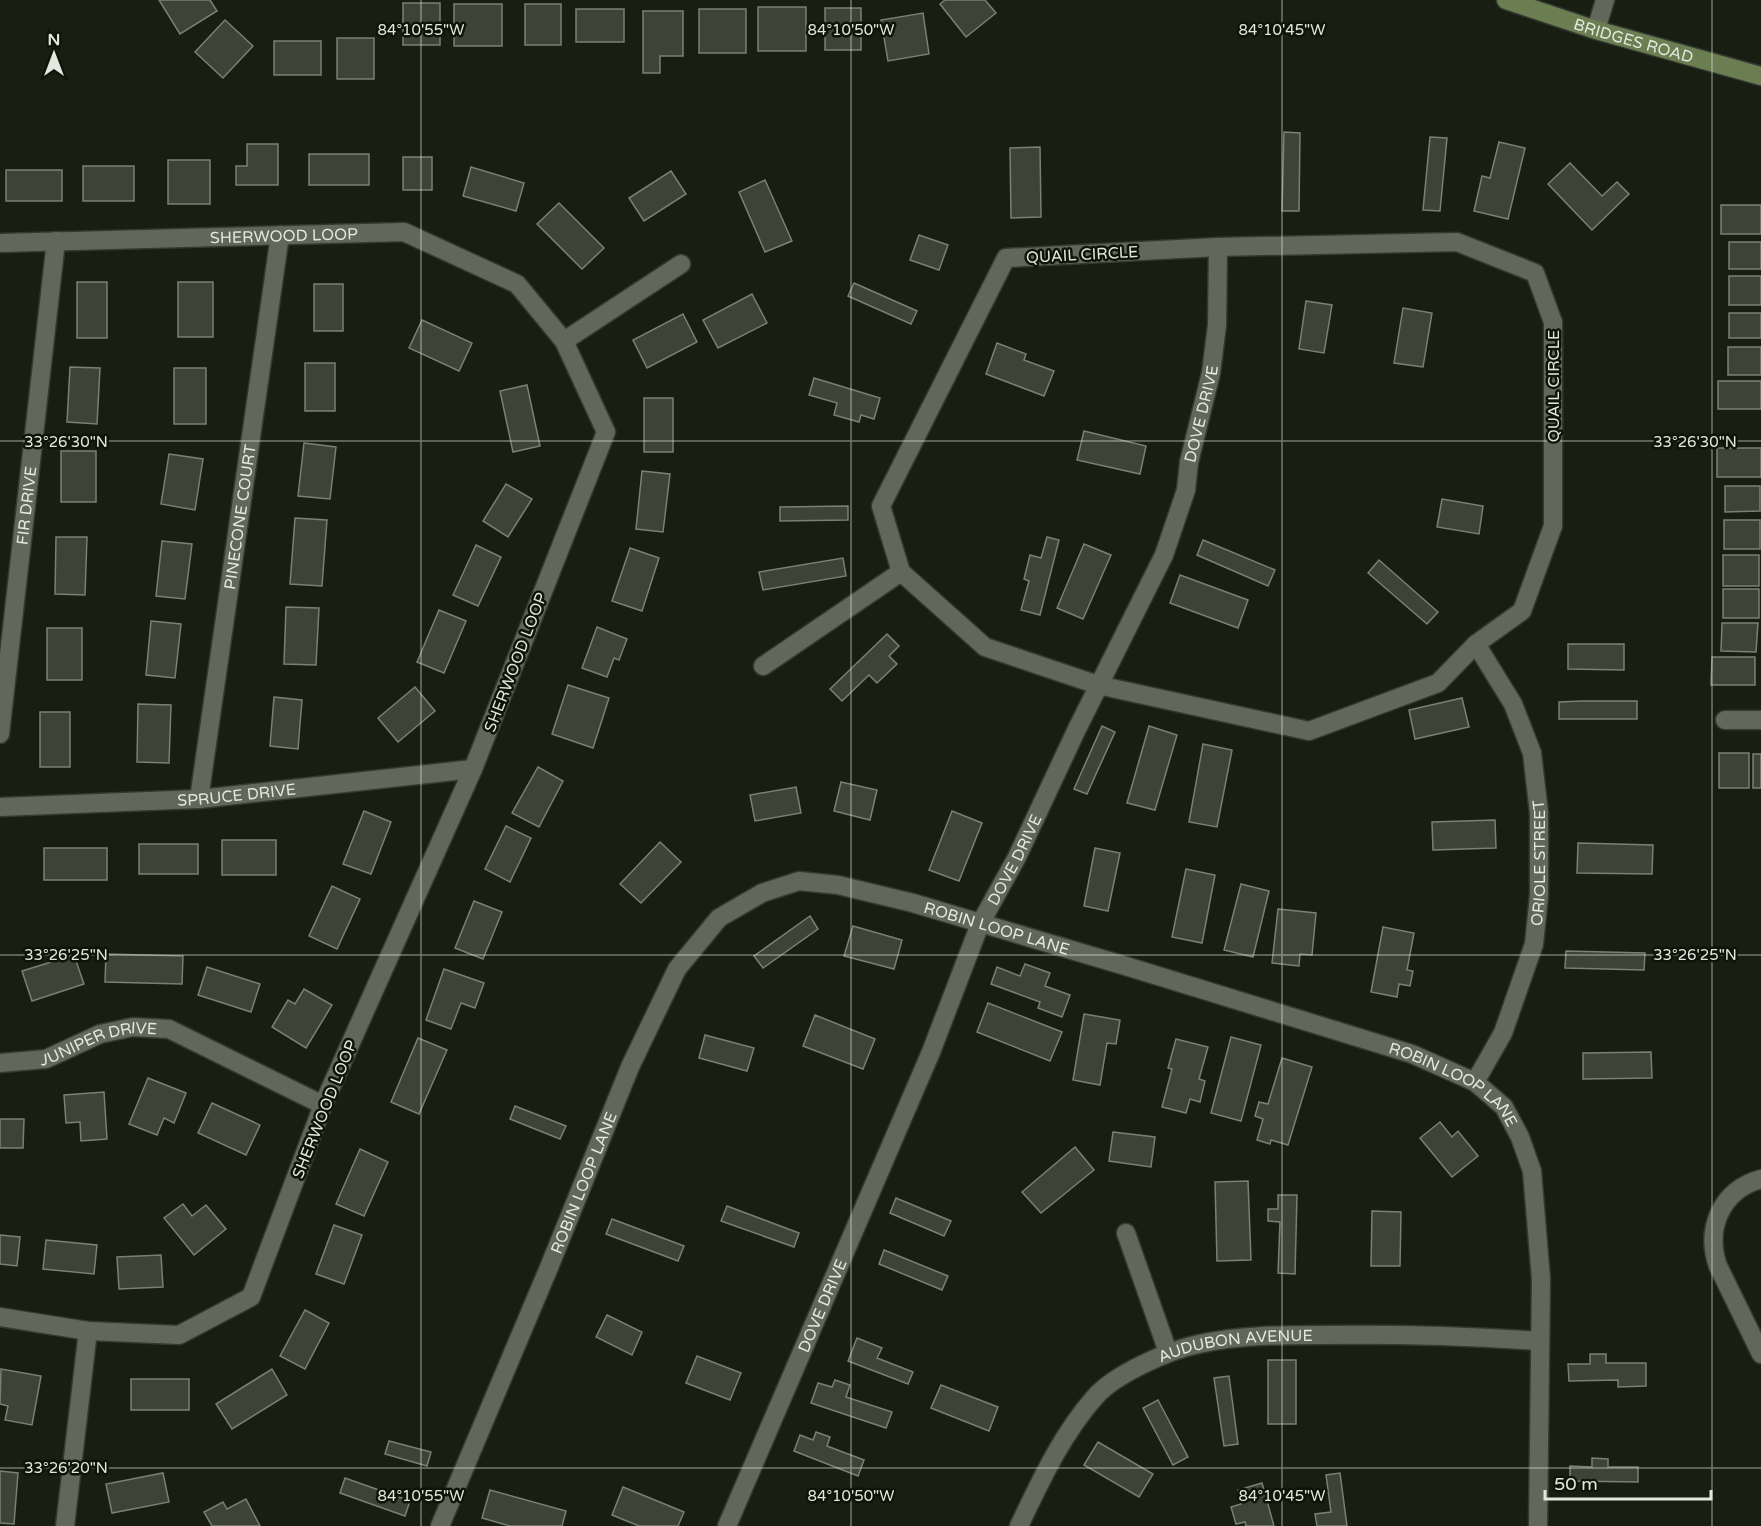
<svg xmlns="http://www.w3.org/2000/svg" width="1761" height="1526" viewBox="0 0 1761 1526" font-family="'Varela Round',sans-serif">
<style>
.building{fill:#3d4437;stroke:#798172;stroke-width:1.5}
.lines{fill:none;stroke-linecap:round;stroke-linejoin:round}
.street-casing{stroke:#353932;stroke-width:21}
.secondary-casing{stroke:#353932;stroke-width:21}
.street{stroke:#61685a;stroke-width:18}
.secondary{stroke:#6b7e52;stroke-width:18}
.ticks{fill:none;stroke:#e3e8df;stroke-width:1.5;stroke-opacity:0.45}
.labels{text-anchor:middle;stroke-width:5;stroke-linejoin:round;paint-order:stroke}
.street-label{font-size:16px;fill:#e3e8df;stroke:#0f1409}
.ticks-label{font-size:15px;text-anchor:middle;fill:#e3e8df;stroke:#0f1409;stroke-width:5;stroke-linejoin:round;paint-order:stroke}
</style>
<rect width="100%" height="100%" fill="#181e12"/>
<g class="building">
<path d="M159 0H210L217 11 180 34Z"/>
<path d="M945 0H985L996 13 966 37 940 4Z"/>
<rect x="403" y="3" width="37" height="42"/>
<rect x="454" y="4" width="48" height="42"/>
<rect x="525" y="4" width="36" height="41"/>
<rect x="758" y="7" width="48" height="44"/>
<rect x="825" y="8" width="36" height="42"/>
<rect x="576" y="9" width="48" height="33"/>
<rect x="699" y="9" width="47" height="44"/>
<path d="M643 11H683V56H660V73H643Z"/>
<path d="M923 13 929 54 888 61 881 20Z"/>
<path d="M225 20 253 46 223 78 195 52Z"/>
<rect x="337" y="38" width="37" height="41"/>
<rect x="274" y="41" width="47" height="34"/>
<path d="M1284 132 1300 133 1299 211H1282Z"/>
<path d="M1430 137 1447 138 1440 211 1423 210Z"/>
<path d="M1499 142 1525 148 1508 219 1474 211 1482 176 1490 178Z"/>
<path d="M247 144H278V185H236V166H247Z"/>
<path d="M1040 147 1041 217 1011 218 1010 148Z"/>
<rect x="309" y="154" width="60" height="31"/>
<rect x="403" y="157" width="29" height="33"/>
<rect x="168" y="160" width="42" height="44"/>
<path d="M1570 163 1602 196 1617 182 1629 194 1592 230 1548 184Z"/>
<rect x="83" y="166" width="51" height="35"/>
<path d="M471 167 524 183 516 211 463 196Z"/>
<rect x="6" y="170" width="56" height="31"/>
<path d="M671 171 686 194 644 221 629 198Z"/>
<path d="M765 180 792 241 765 252 739 192Z"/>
<path d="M559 203 604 248 582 269 537 224Z"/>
<rect x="1721" y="205" width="40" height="29"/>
<path d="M919 235 948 245 939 270 910 260Z"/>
<rect x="1729" y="242" width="32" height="27"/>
<rect x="1729" y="276" width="32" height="29"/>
<rect x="77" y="282" width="30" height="56"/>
<rect x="178" y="282" width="35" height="55"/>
<path d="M854 283 917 311 911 324 848 296Z"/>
<rect x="314" y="284" width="29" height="47"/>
<path d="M752 294 767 323 718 348 703 320Z"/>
<path d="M1306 301 1332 305 1324 353 1299 349Z"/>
<path d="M1403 308 1432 313 1423 367 1394 363Z"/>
<rect x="1729" y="313" width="32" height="25"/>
<path d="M683 314 697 342 647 368 633 340Z"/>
<path d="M422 320 472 343 459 371 409 348Z"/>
<path d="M997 343 1026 354 1024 360 1054 371 1044 396 986 374Z"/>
<rect x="1728" y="347" width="33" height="28"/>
<rect x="305" y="363" width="30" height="48"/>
<path d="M70 367 100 368 97 424 67 422Z"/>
<rect x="174" y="368" width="32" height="56"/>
<path d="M814 378 880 398 874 419 861 415 859 422 834 415 837 403 809 395Z"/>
<rect x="1718" y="381" width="43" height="28"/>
<path d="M527 385 540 446 513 452 500 391Z"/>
<rect x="644" y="398" width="29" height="54"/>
<path d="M1084 431 1146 446 1140 474 1077 460Z"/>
<path d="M304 443 336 447 330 499 298 496Z"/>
<rect x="1717" y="448" width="44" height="29"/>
<rect x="61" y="451" width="35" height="51"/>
<path d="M169 454 203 459 195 510 161 504Z"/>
<path d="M642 471 670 474 663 532 636 529Z"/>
<path d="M506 484 532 499 508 537 483 521Z"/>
<path d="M1725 486H1760V511L1725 512Z"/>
<path d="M1442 499 1483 506 1479 534 1437 527Z"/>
<path d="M848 506V520L780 521V507Z"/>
<path d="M295 518 327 520 322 586 290 584Z"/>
<rect x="1724" y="520" width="36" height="29"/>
<path d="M56 537H87L85 595 55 594Z"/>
<path d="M1047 537 1059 540 1040 615 1021 610 1029 581 1024 579 1030 555 1041 558Z"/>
<path d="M1203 540 1275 570 1268 586 1197 555Z"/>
<path d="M162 541 192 544 185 599 156 596Z"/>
<path d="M1084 544 1111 555 1083 619 1057 608Z"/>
<path d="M476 545 501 557 478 606 453 595Z"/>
<path d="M630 548 659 558 642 611 612 601Z"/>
<rect x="1723" y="555" width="36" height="31"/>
<path d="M843 558 846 576 763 590 759 572Z"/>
<path d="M1379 560 1438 612 1427 624 1368 573Z"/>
<path d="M1180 575 1248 600 1238 628 1170 603Z"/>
<rect x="1723" y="589" width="36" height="29"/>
<path d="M286 607 319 608 316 665 284 664Z"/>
<path d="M439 610 466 621 444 673 417 662Z"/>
<path d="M151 621 181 624 175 678 146 675Z"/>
<path d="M1722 623H1758L1756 652 1721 651Z"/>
<path d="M597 627 627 639 619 660 614 658 607 677 582 668Z"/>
<rect x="47" y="628" width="35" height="52"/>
<path d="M887 634 899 646 889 656 897 664 877 683 869 675 842 701 830 689Z"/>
<path d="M1568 644H1624V670L1568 669Z"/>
<path d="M1712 657H1755V685H1711Z"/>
<path d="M568 685 609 698 593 748 552 734Z"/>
<path d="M415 687 435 711 398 742 378 718Z"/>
<path d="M274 697 302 700 298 749 270 746Z"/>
<path d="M1462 698 1469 727 1415 739 1409 710Z"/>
<path d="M1582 701H1637V719H1559V702Z"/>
<path d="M138 704 171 705 169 763 137 762Z"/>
<rect x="40" y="712" width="30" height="55"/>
<path d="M1102 726 1115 732 1087 794 1074 789Z"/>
<path d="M1149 726 1177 735 1155 810 1127 803Z"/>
<path d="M1203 744 1232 750 1217 827 1189 822Z"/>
<rect x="1719" y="753" width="30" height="35"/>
<rect x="1753" y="754" width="8" height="34"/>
<path d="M538 767 563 781 539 827 512 813Z"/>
<path d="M841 782 877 790 870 820 834 811Z"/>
<path d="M796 787 801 813 755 821 750 795Z"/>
<path d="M364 811 391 822 371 874 343 864Z"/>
<path d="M952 811 982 823 959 881 929 870Z"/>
<path d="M1495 820 1496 848 1433 850 1432 822Z"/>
<path d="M506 826 531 838 510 882 485 869Z"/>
<rect x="222" y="840" width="54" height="35"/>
<path d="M660 842 681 862 641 903 620 884Z"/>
<path d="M1578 843 1653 845 1652 874 1577 873Z"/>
<rect x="139" y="844" width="59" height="30"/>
<rect x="44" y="848" width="63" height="32"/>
<path d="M1095 848 1120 853 1108 911 1084 906Z"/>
<path d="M1186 869 1215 875 1202 943 1172 937Z"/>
<path d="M1241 884 1269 891 1253 957 1224 950Z"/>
<path d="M332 886 360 899 337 949 309 936Z"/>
<path d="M474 901 502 912 483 959 455 948Z"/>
<path d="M1278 909 1316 913 1312 955 1300 954 1299 966 1272 963Z"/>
<path d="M810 916 818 929 763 968 754 956Z"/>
<path d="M853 926 902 940 894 969 844 956Z"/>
<path d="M1383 927 1414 933 1407 970 1413 971 1410 986 1399 984 1397 997 1371 992Z"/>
<path d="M1566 951 1645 953 1644 970 1565 968Z"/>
<path d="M106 954 183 956 182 984 105 982Z"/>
<path d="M74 955 84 984 32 1001 22 971Z"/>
<path d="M1025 964 1050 973 1045 986 1070 995 1062 1017 1038 1008 1040 1002 991 984 997 967 1020 976Z"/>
<path d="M207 967 260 984 251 1012 198 995Z"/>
<path d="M444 969 484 983 475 1008 461 1003 451 1029 426 1020Z"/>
<path d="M304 989 332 1005 306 1048 272 1027 288 1000 295 1004Z"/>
<path d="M988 1003 1062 1032 1050 1061 977 1032Z"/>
<path d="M1084 1014 1120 1020 1116 1044 1107 1043 1100 1085 1073 1080Z"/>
<path d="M815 1015 875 1039 863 1069 803 1046Z"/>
<path d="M705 1035 754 1048 747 1071 699 1058Z"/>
<path d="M1231 1037 1261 1045 1241 1121 1211 1113Z"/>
<path d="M418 1038 447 1050 419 1114 391 1102Z"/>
<path d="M1176 1039 1208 1047 1199 1079 1205 1081 1200 1102 1190 1099 1186 1113 1162 1107 1172 1069 1168 1068Z"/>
<path d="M1651 1052 1652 1078 1583 1079V1053Z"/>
<path d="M1282 1058 1312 1067 1288 1145 1271 1140 1270 1144 1257 1140 1263 1119 1255 1116 1259 1102 1268 1104Z"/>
<path d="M148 1078 186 1093 174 1123 164 1118 157 1135 129 1124Z"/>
<path d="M104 1092 107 1139 81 1141 80 1122 66 1123 64 1095Z"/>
<path d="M212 1103 260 1125 246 1155 198 1133Z"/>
<path d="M515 1106 566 1126 560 1139 510 1119Z"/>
<path d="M0 1119H24L23 1148H0Z"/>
<path d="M1440 1122 1452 1137 1458 1131 1478 1156 1452 1177 1420 1138Z"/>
<path d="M1113 1132 1155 1137 1151 1167 1109 1161Z"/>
<path d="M1075 1147 1094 1170 1041 1213 1022 1192Z"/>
<path d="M360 1149 388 1162 364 1216 336 1204Z"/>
<path d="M1248 1181 1251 1260 1217 1261 1215 1182Z"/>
<path d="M1278 1195H1297L1295 1274 1278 1273 1280 1222 1268 1221V1209H1278Z"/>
<path d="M896 1198 951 1221 944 1236 890 1213Z"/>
<path d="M183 1204 192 1216 206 1205 226 1229 194 1255 164 1218Z"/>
<path d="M727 1206 799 1233 794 1247 721 1221Z"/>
<path d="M1372 1211 1401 1212 1400 1266H1371Z"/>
<path d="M612 1219 684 1246 678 1261 606 1234Z"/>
<path d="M334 1225 362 1235 344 1284 316 1274Z"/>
<path d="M0 1235 20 1237 17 1266 0 1264Z"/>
<path d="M46 1240 97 1245 94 1274 43 1269Z"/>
<path d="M884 1250 948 1276 942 1290 879 1264Z"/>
<path d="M161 1255 163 1287 119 1289 117 1257Z"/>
<path d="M305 1310 329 1323 305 1369 280 1356Z"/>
<path d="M607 1315 642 1332 632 1355 596 1337Z"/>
<path d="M857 1338 882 1348 877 1358 913 1372 908 1384 848 1361Z"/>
<path d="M1590 1354H1606V1363H1646V1386L1618 1387V1380L1569 1381 1568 1364H1590Z"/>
<path d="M697 1356 741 1373 730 1400 686 1383Z"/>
<rect x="1268" y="1360" width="28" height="64"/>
<path d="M1 1369 41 1376 32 1425 5 1420 8 1406 0 1404Z"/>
<path d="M272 1369 287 1395 232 1429 216 1404Z"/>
<path d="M1229 1376 1238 1444 1224 1446 1214 1378Z"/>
<rect x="131" y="1379" width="58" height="31"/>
<path d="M835 1380 850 1385 846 1397 892 1412 886 1428 811 1403 818 1383 832 1387Z"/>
<path d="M941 1385 998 1407 989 1431 931 1408Z"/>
<path d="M1158 1400 1188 1457 1173 1465 1143 1408Z"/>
<path d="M816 1432 830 1437 827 1446 864 1460 858 1476 794 1451 800 1435 813 1440Z"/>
<path d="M389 1441 431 1452 427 1466 385 1454Z"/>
<path d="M1098 1442 1153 1474 1139 1497 1084 1465Z"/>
<path d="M1592 1458 1608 1459V1467H1638V1482L1570 1481V1466L1592 1467Z"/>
<path d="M0 1471 18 1473 14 1524 0 1523Z"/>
<path d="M163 1473 169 1502 112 1513 106 1484Z"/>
<path d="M1340 1473 1347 1526H1317L1315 1514 1331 1512 1326 1475Z"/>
<path d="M345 1478 410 1501 405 1516 340 1493Z"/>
<path d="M1262 1483 1274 1526H1246L1245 1522 1236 1524 1231 1507 1241 1504 1238 1490Z"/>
<path d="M623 1487 684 1512 678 1526H639L612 1515Z"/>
<path d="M490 1490 566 1511 562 1526H510L482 1518Z"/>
<path d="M246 1499 260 1526H212L204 1512 223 1502 227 1509Z"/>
</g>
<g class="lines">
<defs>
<g id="street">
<path d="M1596 30 1605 0"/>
<path d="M1457 242 1535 273 1553 322V526L1522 611 1476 644 1438 683 1309 731 1098 685 985 647 901 572 881 506 1006 258 1218 247Z"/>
<path id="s1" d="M0 243 404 232 517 284 564 341 606 432 473 769 323 1105 251 1297 179 1335 88 1331 0 1317"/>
<path d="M564 341 681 264"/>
<path d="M763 666 901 572"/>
<path d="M1725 720H1761"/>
<path id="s2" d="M0 734 56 241"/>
<path id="s3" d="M199 799 280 235"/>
<path id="s4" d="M0 807 199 799 473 769"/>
<path id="s5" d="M0 1063 46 1059 100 1034 133 1027 169 1029 323 1105"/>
<path id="s6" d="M1475 1082 1503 1033 1534 944 1539 895V813L1532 753 1513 704 1476 644"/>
<path d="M1761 1179C1721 1190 1705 1229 1718 1266L1761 1354"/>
<path d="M1126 1233 1168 1352"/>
<path d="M65 1526 88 1331"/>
<path id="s7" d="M440 1526 550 1265 630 1067 677 969 719 918 762 893 799 881 838 885 913 903 1129 967 1412 1054 1475 1082 1504 1107 1520 1137 1532 1171 1541 1279 1538 1526"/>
<path id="s8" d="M727 1526 931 1052 980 924 1017 857 1076 731 1164 555 1186 490 1189 462 1211 373 1217 325 1218 247"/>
<path id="s9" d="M1019 1526C1040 1482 1062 1434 1095 1397 1115 1374 1169 1350 1199 1344 1239 1335 1281 1335 1321 1335 1394 1334 1467 1336 1539 1341"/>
</g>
<g id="secondary">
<path id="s10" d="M1506 0 1596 30 1761 76"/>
</g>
</defs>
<use href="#street" class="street-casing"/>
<use href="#secondary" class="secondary-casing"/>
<use href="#street" class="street"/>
<use href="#secondary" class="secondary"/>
</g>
<path class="ticks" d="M421 0V1526M851 0V1526M1282 0V1526M1712 0V1526M0 441H1761M0 955H1761M0 1468H1761"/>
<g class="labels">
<g class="street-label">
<text dy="6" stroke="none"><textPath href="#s10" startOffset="134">BRIDGES ROAD</textPath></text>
<text dy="6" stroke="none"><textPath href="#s1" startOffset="284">SHERWOOD LOOP</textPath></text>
<text transform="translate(1082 254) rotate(-3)" y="6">QUAIL CIRCLE</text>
<text transform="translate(1553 386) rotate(-90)" y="6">QUAIL CIRCLE</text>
<text dy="6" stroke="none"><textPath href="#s8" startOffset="1212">DOVE DRIVE</textPath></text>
<text dy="6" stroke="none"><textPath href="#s2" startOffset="230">FIR DRIVE</textPath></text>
<text dy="6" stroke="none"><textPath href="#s3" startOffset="285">PINECONE COURT</textPath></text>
<text transform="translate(515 662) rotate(-69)" y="6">SHERWOOD LOOP</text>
<text dy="6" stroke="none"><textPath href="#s4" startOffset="237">SPRUCE DRIVE</textPath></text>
<text dy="6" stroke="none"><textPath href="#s8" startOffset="726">DOVE DRIVE</textPath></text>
<text dy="6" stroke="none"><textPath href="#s6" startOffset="232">ORIOLE STREET</textPath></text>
<text dy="6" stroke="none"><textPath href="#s7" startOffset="964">ROBIN LOOP LANE</textPath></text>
<text dy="6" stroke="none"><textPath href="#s5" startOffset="102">JUNIPER DRIVE</textPath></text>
<text dy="6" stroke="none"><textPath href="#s7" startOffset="1450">ROBIN LOOP LANE</textPath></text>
<text transform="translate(324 1109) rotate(-68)" y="6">SHERWOOD LOOP</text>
<text dy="6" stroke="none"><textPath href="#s7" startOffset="372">ROBIN LOOP LANE</textPath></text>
<text dy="6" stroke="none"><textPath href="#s8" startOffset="240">DOVE DRIVE</textPath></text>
<text dy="6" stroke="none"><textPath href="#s9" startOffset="304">AUDUBON AVENUE</textPath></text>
</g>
</g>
<g class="ticks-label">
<text x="421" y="35">84°10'55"W</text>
<text x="851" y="35">84°10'50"W</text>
<text x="1282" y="35">84°10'45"W</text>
<text x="66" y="447">33°26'30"N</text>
<text x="1695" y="447">33°26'30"N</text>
<text x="66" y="960">33°26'25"N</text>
<text x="1695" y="960">33°26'25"N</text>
<text x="66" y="1473">33°26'20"N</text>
<text x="421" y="1501">84°10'55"W</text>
<text x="851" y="1501">84°10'50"W</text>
<text x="1282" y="1501">84°10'45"W</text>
</g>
<g transform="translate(54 54)" stroke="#0f1409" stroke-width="4.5" paint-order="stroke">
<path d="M0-4.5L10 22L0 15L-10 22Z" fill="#e3e8df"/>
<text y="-9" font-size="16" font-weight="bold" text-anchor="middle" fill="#e3e8df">N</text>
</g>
<path d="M1545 1490v9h166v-9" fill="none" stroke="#e3e8df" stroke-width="3"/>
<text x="1554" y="1490" font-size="18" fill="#e3e8df" stroke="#0f1409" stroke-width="4.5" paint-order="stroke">50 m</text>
</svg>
